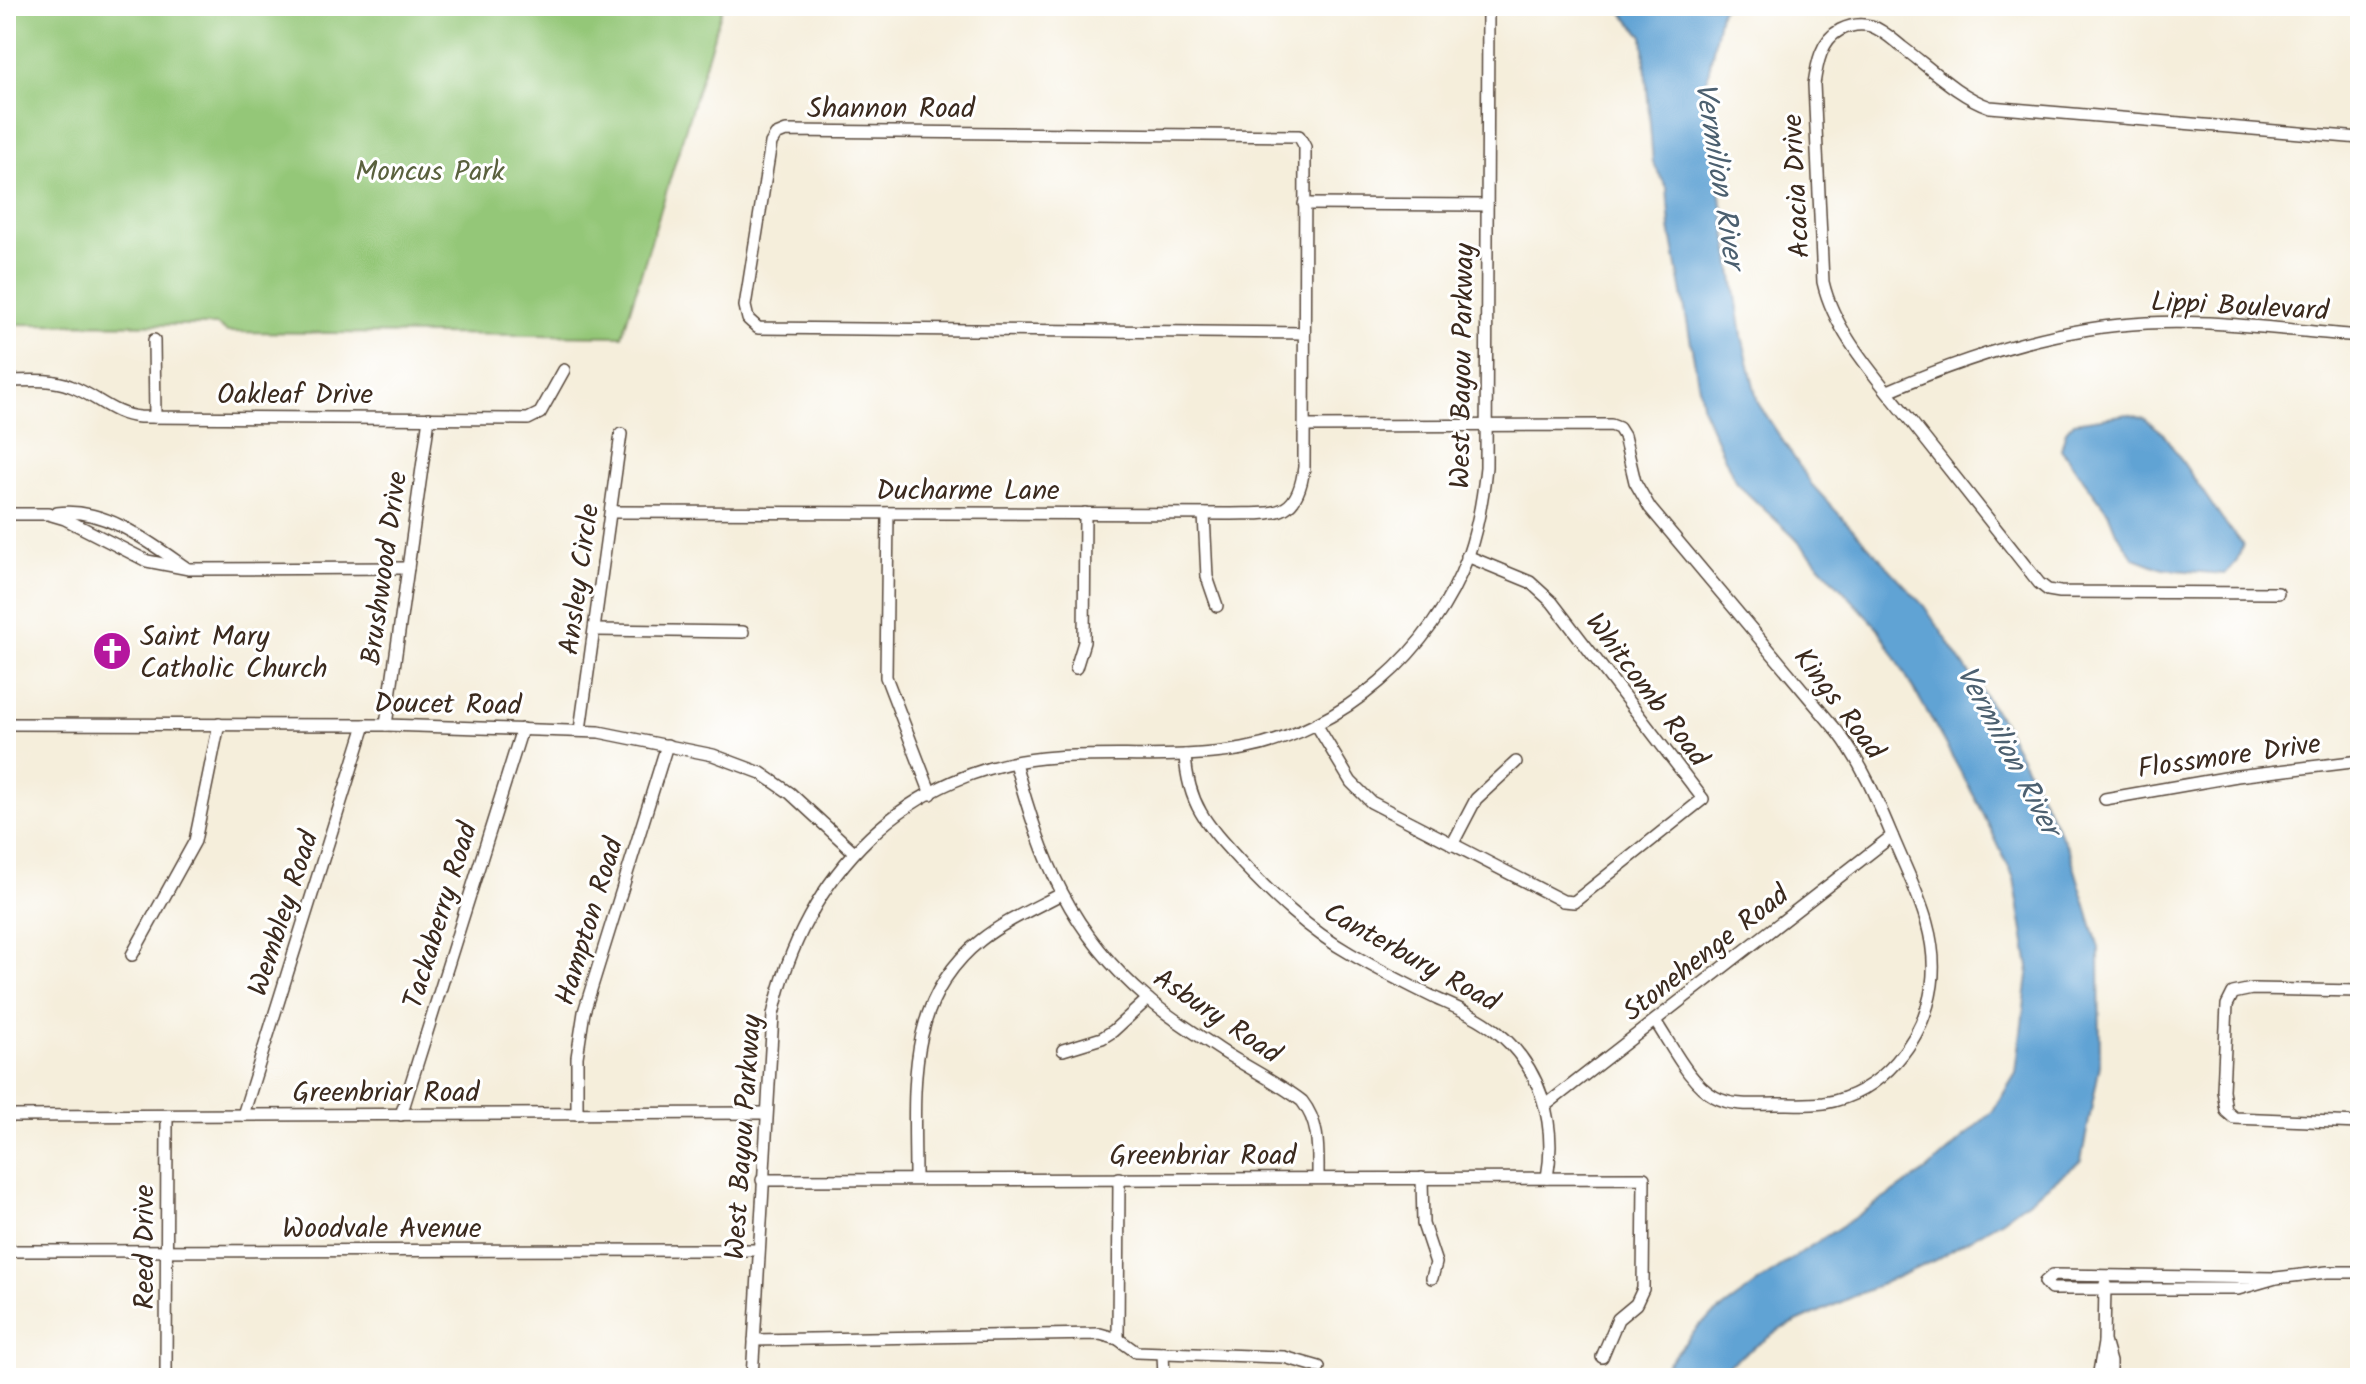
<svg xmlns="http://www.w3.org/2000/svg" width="2366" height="1384" viewBox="0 0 2366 1384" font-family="Kalam,sans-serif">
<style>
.green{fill:#94c778;stroke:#68784b;stroke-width:2}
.water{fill:#60a3d4;stroke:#4e6679;stroke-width:2}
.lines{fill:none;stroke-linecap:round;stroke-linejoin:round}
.minor-casing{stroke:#57473a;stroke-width:14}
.minor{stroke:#fff;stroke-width:11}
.labels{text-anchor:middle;stroke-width:6;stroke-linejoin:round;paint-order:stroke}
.street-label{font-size:28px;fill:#3b2a1e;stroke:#fff}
.park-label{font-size:28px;fill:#5a613e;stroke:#fff}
.poi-label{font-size:28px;fill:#3b2a1e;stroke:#fff;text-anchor:start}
.water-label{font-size:30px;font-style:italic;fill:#4c6070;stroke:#fff}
</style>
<rect width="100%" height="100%" fill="#fff"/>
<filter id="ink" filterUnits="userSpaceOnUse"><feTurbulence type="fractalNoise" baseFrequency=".0125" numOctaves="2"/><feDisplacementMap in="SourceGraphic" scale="16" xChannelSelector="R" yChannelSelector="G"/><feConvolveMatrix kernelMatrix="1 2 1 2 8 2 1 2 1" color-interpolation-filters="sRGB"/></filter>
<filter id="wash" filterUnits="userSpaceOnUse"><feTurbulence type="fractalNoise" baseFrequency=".006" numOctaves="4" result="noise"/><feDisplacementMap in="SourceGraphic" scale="32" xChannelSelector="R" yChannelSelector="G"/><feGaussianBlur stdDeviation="1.8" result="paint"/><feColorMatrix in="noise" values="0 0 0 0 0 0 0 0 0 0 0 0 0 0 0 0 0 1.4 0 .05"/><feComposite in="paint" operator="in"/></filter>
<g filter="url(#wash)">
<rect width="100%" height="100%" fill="#f5eedb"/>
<path class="green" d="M6 6H723L622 336 227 332 217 325 6 324Z"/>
<g class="water">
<path d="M1616 6H1724L1720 13 1705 91 1742 336 1758 403 1812 485 1924 606 2003 723 2069 850 2099 948 2100 1065 2081 1161 2002 1220 1935 1260 1781 1329 1709 1378H1655L1700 1325 1791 1259 1926 1171 1993 1111 2016 1073 2029 967 2014 878 1979 805 1929 715 1878 628 1794 537 1736 483 1703 409 1670 228 1667 188 1653 163 1643 36Z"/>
<path d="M2128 414 2145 419 2162 432 2223 521 2243 544 2237 561 2225 574 2163 569 2134 558 2116 532 2108 512 2061 449 2066 431 2074 422Z"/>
</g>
</g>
<g filter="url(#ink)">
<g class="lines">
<defs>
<g id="minor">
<path d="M1304 204 1487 205"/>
<path d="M154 340 155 417"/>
<path d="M6 381C27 381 50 378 70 386 96 395 112 415 140 417L528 419 540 413 564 370"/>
<path d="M1888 391C1969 356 2058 327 2147 323 2216 319 2290 331 2360 336"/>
<path d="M1304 426 1611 425 1619 428 1624 436 1635 482 1650 508 1838 732C1864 766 1879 805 1896 845 1915 890 1939 934 1932 985 1924 1040 1882 1094 1824 1103 1808 1105 1791 1104 1775 1104 1756 1104 1733 1107 1715 1097 1689 1083 1672 1046 1655 1021"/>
<path d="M611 512 1231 514C1275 513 1298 519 1304 467L1305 147 1299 136 786 131 776 135 771 143 745 306 748 319 758 328 1304 333"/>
<path d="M57 513C104 507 148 541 185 567"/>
<path d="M888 513 886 677 931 794"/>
<path d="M6 514H48L65 519 147 561 189 569 408 568"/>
<path d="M1204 514 1207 577 1217 606"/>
<path d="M2278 593 2060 592 2048 590 2039 583C1996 529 1953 475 1910 420 1878 379 1835 334 1823 282L1814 84C1817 64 1821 40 1840 30 1850 25 1860 23 1871 26 1883 30 1892 39 1902 47 1929 67 1958 96 1990 107L2360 138"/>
<path d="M596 630 743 632"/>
<path d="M1076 668 1084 642 1085 513"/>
<path d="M6 724 386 725 599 732 713 755 761 773 790 793 854 852"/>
<path d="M1316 724 1351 782 1371 802 1563 901 1574 902 1703 799 1552 602 1530 582 1467 556"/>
<path d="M386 725 429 418"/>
<path d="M580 730 621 434"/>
<path d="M1185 755C1188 805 1207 825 1239 860 1273 896 1307 929 1351 954 1379 970 1408 985 1437 999 1457 1008 1479 1017 1496 1031 1541 1067 1557 1123 1547 1178"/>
<path d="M1015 763C1042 860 1069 932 1148 999 1170 1018 1195 1033 1219 1049 1246 1067 1276 1081 1302 1101 1320 1124 1318 1149 1318 1177"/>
<path d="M2105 799 2237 776 2360 761"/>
<path d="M1452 845 1476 799 1516 762"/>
<path d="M132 955 195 841 219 724"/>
<path d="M2360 991 2252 989 2233 993 2227 1005 2223 1090 2226 1111 2234 1118 2360 1123"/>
<path d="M1063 1050 1102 1038 1113 1031 1148 999"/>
<path d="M1546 1105 1892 836"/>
<path d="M577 1114V1057L584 1012 667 745"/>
<path d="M243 1115 365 725"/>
<path d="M401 1115 522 729"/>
<path d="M6 1116 766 1113"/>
<path d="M915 1178C915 1090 904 1001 981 940 1005 921 1035 908 1061 894"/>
<path d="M1422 1178 1423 1224 1436 1263 1432 1278"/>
<path d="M762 1180 1644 1178 1643 1289 1636 1304 1618 1319 1602 1357"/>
<path d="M6 1251 758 1250"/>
<path d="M2276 1278 2238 1289H2051L2045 1282 2053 1275 2276 1278 2327 1272H2360"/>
<path d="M2105 1284 2104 1341 2110 1362V1378"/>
<path d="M1118 1339 1119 1178"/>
<path d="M754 1340 1100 1334 1118 1339 1136 1352 1284 1357 1319 1367"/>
<path d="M1163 1353 1164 1378"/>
<path d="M166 1378 167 1116"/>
<path d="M752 1378 773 1015C803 875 908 766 1055 757 1118 753 1181 760 1243 749 1342 731 1434 651 1468 556 1478 527 1483 497 1486 467L1488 6"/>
<path d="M2098 1378 2104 1343"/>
</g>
</defs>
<use href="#minor" class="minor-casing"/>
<use href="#minor" class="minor"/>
</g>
</g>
<defs>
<symbol id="church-disc" viewBox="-11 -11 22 22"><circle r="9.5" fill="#b5179e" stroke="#fff"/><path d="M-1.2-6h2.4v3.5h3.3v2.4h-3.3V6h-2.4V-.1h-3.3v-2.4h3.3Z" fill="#fff"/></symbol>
</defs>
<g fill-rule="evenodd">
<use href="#church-disc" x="90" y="629" width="44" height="44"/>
</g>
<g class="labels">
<g class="street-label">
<text x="891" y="117">Shannon Road</text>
<text transform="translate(1795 186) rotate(-93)" y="10">Acacia Drive</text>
<text transform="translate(2240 305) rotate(3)" y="10">Lippi Boulevard</text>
<text transform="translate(1461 366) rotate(-89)" y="10">West Bayou Parkway</text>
<text x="295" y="403">Oakleaf Drive</text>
<text x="968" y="499">Ducharme Lane</text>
<text transform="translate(383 568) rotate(-82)" y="10">Brushwood Drive</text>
<text transform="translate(578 579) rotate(-82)" y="10">Ansley Circle</text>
<text transform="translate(1648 689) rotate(53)" y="10">Whitcomb Road</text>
<text transform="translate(448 703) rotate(1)" y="10">Doucet Road</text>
<text transform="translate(1840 703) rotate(53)" y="10">Kings Road</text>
<text transform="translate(2229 755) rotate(-8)" y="10">Flossmore Drive</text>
<text transform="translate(282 913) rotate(-72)" y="10">Wembley Road</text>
<text transform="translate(439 915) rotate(-73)" y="10">Tackaberry Road</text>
<text transform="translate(588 921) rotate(-73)" y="10">Hampton Road</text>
<text transform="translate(1705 952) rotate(-38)" y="10">Stonehenge Road</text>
<text transform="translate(1412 956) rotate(29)" y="10">Canterbury Road</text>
<text transform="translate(1218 1015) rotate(34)" y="10">Asbury Road</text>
<text x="386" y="1101">Greenbriar Road</text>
<text transform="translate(742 1137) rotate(-86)" y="10">West Bayou Parkway</text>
<text x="1203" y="1164">Greenbriar Road</text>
<text x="382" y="1237">Woodvale Avenue</text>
<text transform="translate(143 1247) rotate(-90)" y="10">Reed Drive</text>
</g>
<g class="park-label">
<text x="430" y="180">Moncus Park</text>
</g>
<g class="poi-label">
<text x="140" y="645">Saint Mary<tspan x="140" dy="32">Catholic Church</tspan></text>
</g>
<g class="water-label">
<text transform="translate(1720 175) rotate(81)" y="10">Vermilion River</text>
<text transform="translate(2009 750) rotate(62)" y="10">Vermilion River</text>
</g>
</g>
<rect width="2366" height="1384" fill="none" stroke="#fff" stroke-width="32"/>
</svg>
